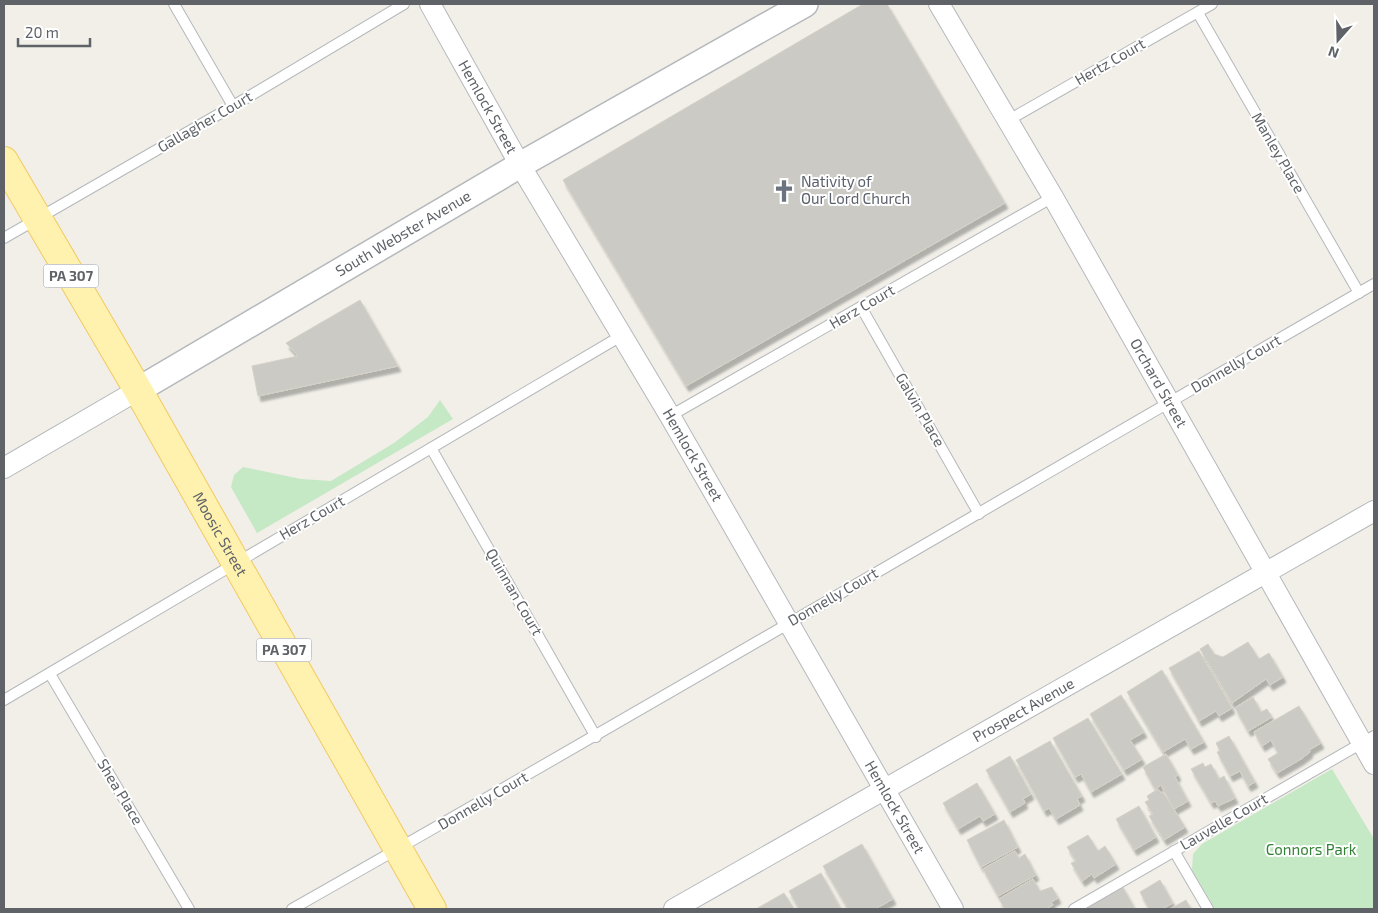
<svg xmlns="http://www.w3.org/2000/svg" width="1378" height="913" viewBox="0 0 1378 913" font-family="'Exo 2',sans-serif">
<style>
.green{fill:#c5e8c5}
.building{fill:#cccac5;stroke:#d6d1c6;filter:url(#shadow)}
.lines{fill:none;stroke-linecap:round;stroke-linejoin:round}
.service-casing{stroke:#b5b8bc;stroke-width:12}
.minor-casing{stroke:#b5b8bc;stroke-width:22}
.tertiary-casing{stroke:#b5b8bc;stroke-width:28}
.primary-casing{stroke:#f2c960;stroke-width:30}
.service{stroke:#fff;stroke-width:10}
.minor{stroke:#fff;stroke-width:20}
.tertiary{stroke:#fff;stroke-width:25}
.primary{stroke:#fff2af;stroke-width:28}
.labels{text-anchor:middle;stroke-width:4;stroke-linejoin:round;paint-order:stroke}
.shield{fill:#fff;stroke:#8f9295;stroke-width:1}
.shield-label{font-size:14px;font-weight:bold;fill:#5f6368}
.street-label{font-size:15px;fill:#5f6368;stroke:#fff}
.worship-label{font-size:15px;fill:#5b616d;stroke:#fff;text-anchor:start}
.park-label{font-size:15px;fill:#348238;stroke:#fff}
</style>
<defs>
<filter id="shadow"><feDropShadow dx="3" dy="5.5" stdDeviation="1" flood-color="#0004"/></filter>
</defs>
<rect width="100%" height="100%" fill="#f1efe8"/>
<g class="green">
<path d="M440 400 453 419 257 533 231 487 234 475 243 467 301 479 331 481 394 443 428 417Z"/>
<path d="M1332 769 1374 839V909H1215L1192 870 1193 854 1202 844Z"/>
</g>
<g class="building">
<path d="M863 4H887L1005 203 686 386 563 180Z"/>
<path d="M360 300 398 366 258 396 252 366 298 356 286 343Z"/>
<path d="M1248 642 1259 659 1269 653 1283 677 1270 685 1266 679 1232 703 1200 649 1208 644 1214 654 1223 657Z"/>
<path d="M1199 651 1232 708 1219 716 1216 711 1199 721 1169 668Z"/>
<path d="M1162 670 1204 742 1191 749 1185 739 1163 752 1127 692Z"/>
<path d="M1121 695 1144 732 1130 740 1142 759 1124 770 1090 714Z"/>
<path d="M1253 697 1261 712 1267 709 1272 717 1248 731 1235 708Z"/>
<path d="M1299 706 1321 743 1309 750 1310 752 1301 759 1277 773 1268 759 1278 753 1271 740 1262 746 1254 732Z"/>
<path d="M1088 718 1122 774 1091 792 1081 774 1075 777 1053 738Z"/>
<path d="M1229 736 1255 782 1248 786 1240 771 1230 776 1217 752 1220 751 1216 743Z"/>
<path d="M1050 741 1082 796 1077 799 1080 805 1056 819 1049 808 1044 811 1016 760Z"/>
<path d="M1166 754 1178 775 1175 777 1188 801 1174 809 1161 785 1155 789 1143 767Z"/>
<path d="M1010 756 1031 794 1023 799 1025 803 1010 812 986 770Z"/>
<path d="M1203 763 1205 767 1211 764 1219 779 1224 776 1235 798 1218 806 1215 801 1211 803 1191 769Z"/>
<path d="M977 783 995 814 983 821 980 816 958 829 943 803Z"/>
<path d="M1158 789 1161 793 1163 792 1185 827 1164 840 1149 816 1153 814 1145 802 1149 800 1147 796Z"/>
<path d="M1139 806 1156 837 1134 850 1116 819Z"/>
<path d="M1004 820 1018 847 981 867 967 840Z"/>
<path d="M1088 835 1098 851 1105 846 1116 864 1094 878 1092 874 1082 881 1071 863 1076 861 1067 847Z"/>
<path d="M862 844 893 899 875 909H848L823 866Z"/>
<path d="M1015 851 1019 858 1025 854 1036 875 998 896 983 869Z"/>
<path d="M821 873 841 909H799L789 891Z"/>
<path d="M1033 879 1040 891 1052 887 1058 898 1051 902 1053 905 1046 909H1005L999 899Z"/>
<path d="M1160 880 1173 903 1162 909H1149L1140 892Z"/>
<path d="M1121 884 1135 909H1084L1082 907Z"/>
<path d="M784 893 794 909H756Z"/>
<path d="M1186 900 1191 909H1170Z"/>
</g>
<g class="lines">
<defs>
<g id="service">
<path d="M174 4 233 106"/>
<path d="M1198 13 1359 293"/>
<path d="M1007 121 1212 4"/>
<path d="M4 238 233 106 404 4"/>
<path d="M861 307 979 514"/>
<path d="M670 416 1053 197"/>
<path d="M431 448 596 737"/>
<path d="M50 674 189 909"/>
<path d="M4 700 621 336"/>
<path d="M1174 851 1208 909"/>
<path d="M292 909C654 704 1013 492 1374 284"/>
<path d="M1074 909 1374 736"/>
</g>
<g id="minor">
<path id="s1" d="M430 4 520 165 670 416 953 909"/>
<path id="s2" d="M939 4 1053 197 1374 764"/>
<path d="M4 468 138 390"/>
<path id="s3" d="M674 909 1374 511"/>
</g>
<g id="tertiary">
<path id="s4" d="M138 390 520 165 805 4"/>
</g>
<g id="primary">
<path id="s5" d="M4 161 138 390 432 909"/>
</g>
</defs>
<use href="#service" class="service-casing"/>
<use href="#minor" class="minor-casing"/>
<use href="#tertiary" class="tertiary-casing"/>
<use href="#primary" class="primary-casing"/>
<use href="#service" class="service"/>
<use href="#minor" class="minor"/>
<use href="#tertiary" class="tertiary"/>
<use href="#primary" class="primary"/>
</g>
<defs>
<symbol id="church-bare" viewBox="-9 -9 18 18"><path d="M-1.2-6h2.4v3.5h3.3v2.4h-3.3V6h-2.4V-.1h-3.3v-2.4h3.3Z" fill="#6b7280" stroke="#fff" stroke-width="2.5" paint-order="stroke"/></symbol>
</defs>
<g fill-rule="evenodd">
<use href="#church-bare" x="768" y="175" width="32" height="32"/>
</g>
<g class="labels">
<g class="shield">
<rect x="43.5" y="264.5" width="55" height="23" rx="4"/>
<rect x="256.5" y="638.5" width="55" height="23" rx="4"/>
</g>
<g class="shield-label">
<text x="71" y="281">PA 307</text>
<text x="284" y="655">PA 307</text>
</g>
<g class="street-label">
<text transform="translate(1110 62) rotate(-30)" y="5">Hertz Court</text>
<text dy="5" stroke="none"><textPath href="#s1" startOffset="118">Hemlock Street</textPath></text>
<text transform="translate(205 122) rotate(-30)" y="5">Gallagher Court</text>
<text transform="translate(1278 153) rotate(60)" y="5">Manley Place</text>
<text dy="5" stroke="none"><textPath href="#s4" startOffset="308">South Webster Avenue</textPath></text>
<text transform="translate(862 307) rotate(-30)" y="5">Herz Court</text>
<text transform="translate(1236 364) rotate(-30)" y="5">Donnelly Court</text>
<text dy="5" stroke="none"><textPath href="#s2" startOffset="438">Orchard Street</textPath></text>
<text transform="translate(920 410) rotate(60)" y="5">Galvin Place</text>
<text dy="5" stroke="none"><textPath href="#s1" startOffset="522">Hemlock Street</textPath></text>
<text transform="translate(312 518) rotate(-30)" y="5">Herz Court</text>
<text dy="5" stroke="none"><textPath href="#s5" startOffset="431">Moosic Street</textPath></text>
<text transform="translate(514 592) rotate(60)" y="5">Quinnan Court</text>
<text transform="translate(833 597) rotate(-30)" y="5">Donnelly Court</text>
<text dy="5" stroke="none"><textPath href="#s3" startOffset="402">Prospect Avenue</textPath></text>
<text transform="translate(120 792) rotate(59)" y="5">Shea Place</text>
<text transform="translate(483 801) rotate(-30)" y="5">Donnelly Court</text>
<text dy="5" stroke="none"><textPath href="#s1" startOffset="928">Hemlock Street</textPath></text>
<text transform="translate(1224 822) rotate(-30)" y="5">Lauvelle Court</text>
</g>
<g class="worship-label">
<text x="801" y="187">Nativity of<tspan x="801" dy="17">Our Lord Church</tspan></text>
</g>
<g class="park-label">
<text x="1311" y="855">Connors Park</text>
</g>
</g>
<rect width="1378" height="913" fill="none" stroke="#5f6368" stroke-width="10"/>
<g transform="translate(1338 40) rotate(200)" stroke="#ffffff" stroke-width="4" paint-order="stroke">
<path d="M0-4L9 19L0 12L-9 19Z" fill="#5f6368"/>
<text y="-8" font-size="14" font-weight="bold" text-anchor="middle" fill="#5f6368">N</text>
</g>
<path d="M18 38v8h72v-8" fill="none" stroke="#5f6368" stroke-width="2.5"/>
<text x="25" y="38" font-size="15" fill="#5f6368" stroke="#ffffff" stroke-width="4" paint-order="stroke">20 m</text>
</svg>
